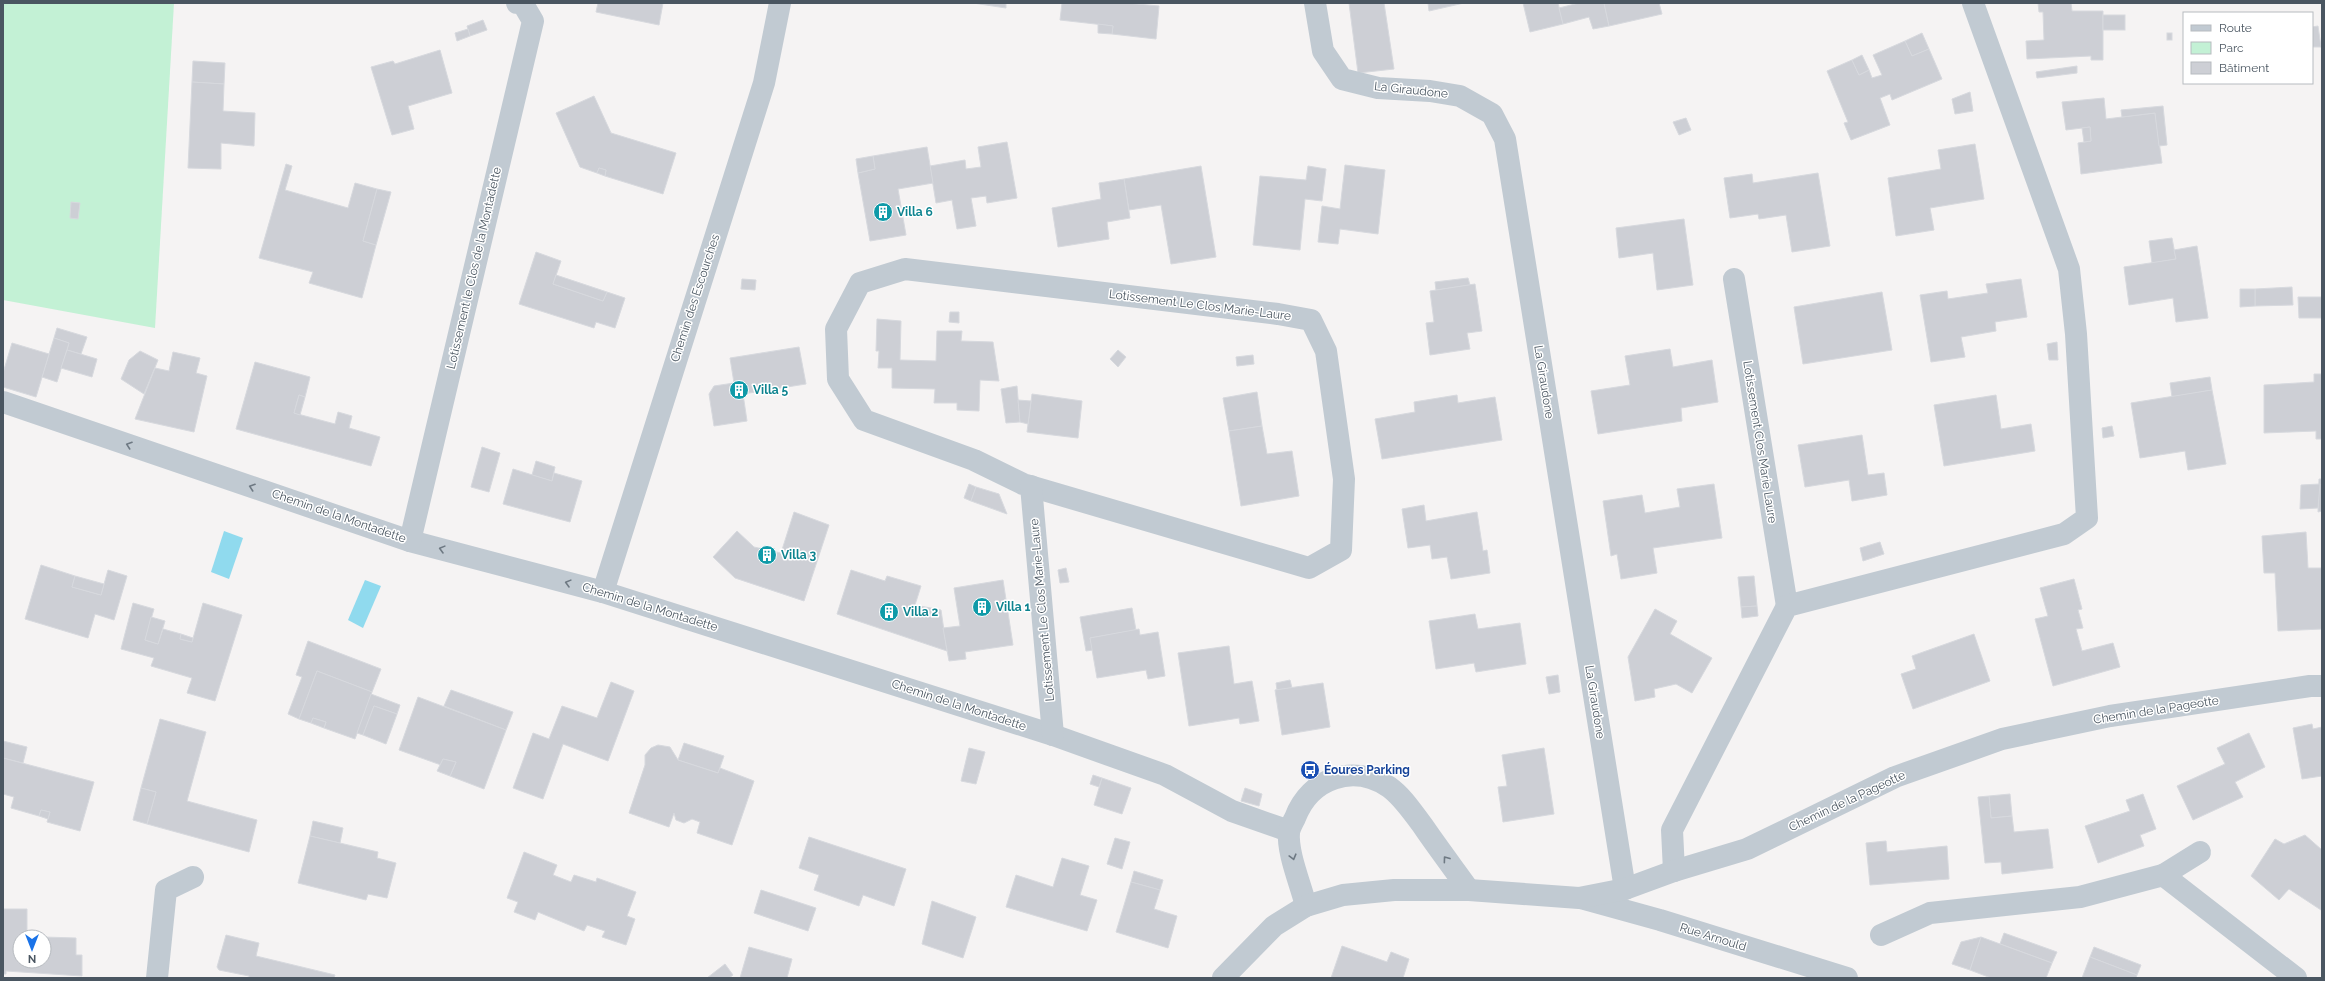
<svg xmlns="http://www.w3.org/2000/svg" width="2325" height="981" viewBox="0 0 2325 981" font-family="Raleway,sans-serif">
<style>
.green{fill:#c3f1d5}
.water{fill:#90daee}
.building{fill:#cdcfd5;stroke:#d7d9de}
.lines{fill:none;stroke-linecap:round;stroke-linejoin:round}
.minor{stroke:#c1cad2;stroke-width:22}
.oneway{stroke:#6e7983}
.labels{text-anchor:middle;stroke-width:3;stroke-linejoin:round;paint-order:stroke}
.street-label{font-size:12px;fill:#4a5661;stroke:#fff}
.culture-label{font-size:12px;font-weight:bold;fill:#0d838f;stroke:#fff;text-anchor:start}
.transit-label{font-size:12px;font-weight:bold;fill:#164399;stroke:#fff;text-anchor:start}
</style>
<rect width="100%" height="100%" fill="#f5f3f3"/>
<path class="green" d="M3 3H174L155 328 3 300Z"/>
<g class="water">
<path d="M224 531 243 538 229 579 211 572Z"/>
<path d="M365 580 381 586 363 628 348 620Z"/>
</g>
<g class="building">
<path d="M598 3H663L659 25 596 12Z"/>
<path d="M973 3H1006V8Z"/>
<path d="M1062 3H1126L1159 6 1156 39 1112 34 1113 26 1060 20Z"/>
<path d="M1349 3H1384L1394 69 1358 73Z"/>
<path d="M1428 3H1464L1429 11Z"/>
<path d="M1523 3H1558L1563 24 1530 32Z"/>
<path d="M1579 3H1604L1609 26 1593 29 1589 17 1563 24 1559 8Z"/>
<path d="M1604 3H1659L1662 14 1609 26Z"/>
<path d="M2038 3H2071L2072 11H2103V60H2091V56L2027 59 2026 41 2044 40 2043 12H2039Z"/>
<rect x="2103" y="15" width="22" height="15"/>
<path d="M483 20 487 30 470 36 467 26Z"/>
<path d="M1098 24 1113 26 1112 34 1098 33Z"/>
<path d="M2318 26 2321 47H2312V27Z"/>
<path d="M468 29 470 36 457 41 455 33Z"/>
<path d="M1922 33 1929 49 1912 56 1905 41Z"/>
<rect x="2167" y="33" width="5" height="7"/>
<path d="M1905 41 1912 56 1929 49 1942 79 1892 100 1890 94 1880 98 1890 125 1851 140 1844 123 1848 122 1827 71 1852 60 1859 75 1869 70 1872 78 1882 75 1873 55Z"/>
<path d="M440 50 452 93 408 106 414 129 392 135 371 67 393 61 395 64Z"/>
<path d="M1862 55 1869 70 1859 75 1852 60Z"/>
<path d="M193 61 225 63 224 84 192 82Z"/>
<path d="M2077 66V73L2037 78 2036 72Z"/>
<path d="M192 82 224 84 223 111 255 113 254 146 221 143V169L188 168Z"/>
<path d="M1970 92 1973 111 1955 114 1952 99Z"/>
<path d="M594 96 611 133 676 153 663 194 605 176 606 170 599 168 597 173 580 167 556 113Z"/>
<path d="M2104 98 2106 119 2155 113 2162 163 2081 174 2078 143 2091 141 2090 127 2066 130 2062 102Z"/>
<path d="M2163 106 2167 145 2159 146 2155 113 2122 117 2121 110Z"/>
<path d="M1686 118 1691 130 1679 135 1673 122Z"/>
<path d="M2090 127 2091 141 2084 142 2082 128Z"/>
<path d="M1007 142 1017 198 987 203 986 196 971 198 976 226 957 229 952 200 936 203 930 166 965 160 966 169 981 167 978 147Z"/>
<path d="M1975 144 1984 199 1930 208 1934 230 1896 236 1888 178 1941 169 1938 150Z"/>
<path d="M927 147 933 183 898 189 906 235 870 241 858 173 875 169 873 156Z"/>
<path d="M873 156 875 169 858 173 856 159Z"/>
<path d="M286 164 292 166 285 190 348 208 355 183 377 189 363 241 376 245 362 298 309 283 313 272 259 258Z"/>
<path d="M1345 165 1385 170 1378 234 1340 229 1338 244 1318 242 1322 206 1340 209Z"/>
<path d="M1201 166 1216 257 1171 264 1161 205 1129 210 1124 179Z"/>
<path d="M1308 166 1326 169 1322 201 1305 199 1300 250 1253 245 1260 176 1306 180Z"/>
<path d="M599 168 606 170 605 176 597 173Z"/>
<path d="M1818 173 1830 246 1792 252 1786 215 1759 219 1758 214 1730 218 1724 178 1752 174 1753 183Z"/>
<path d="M1124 179 1130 218 1107 222 1109 239 1058 247 1052 208 1101 199 1099 183Z"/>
<path d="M377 189 391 192 376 245 363 241Z"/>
<path d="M71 202 80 203 78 219 70 218Z"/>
<path d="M1684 219 1693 285 1657 290 1653 253 1619 258 1616 228Z"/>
<path d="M2172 238 2176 259 2152 263 2149 241Z"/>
<path d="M2197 246 2208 318 2176 322 2173 298 2129 305 2124 267 2176 259 2174 250Z"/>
<path d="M536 252 561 261 553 284 603 301 607 292 625 298 615 328 596 322 594 328 519 304Z"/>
<path d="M556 275 607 292 603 301 553 284Z"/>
<path d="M1468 278 1470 285 1436 290 1435 282Z"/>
<path d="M742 279 756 280 755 290 741 289Z"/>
<path d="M2021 279 2027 317 1995 322 1996 331 1961 337 1965 357 1931 362 1920 295 1947 291 1948 299 1988 293 1986 284Z"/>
<path d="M1475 284 1482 331 1467 333 1470 349 1430 355 1426 323 1434 322 1430 291Z"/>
<path d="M2292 287 2293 305 2255 306V289Z"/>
<path d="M2240 289H2255V306L2240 307Z"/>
<path d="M1882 292 1892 350 1803 364 1794 307Z"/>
<path d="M2298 297H2322V318H2299Z"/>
<path d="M950 312H959V323L949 322Z"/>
<path d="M877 319 901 321 900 360 936 361 937 331H962L961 341 993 342 999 381 980 380 979 411 957 410V403H934L935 389 892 388V368H878L879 351H876Z"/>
<path d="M57 328 87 337 81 354 67 350 69 343 54 338Z"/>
<path d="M54 338 69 343 57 382 42 377Z"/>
<path d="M2057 342 2058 360H2049L2047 344Z"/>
<path d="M12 343 49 354 36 397 3 387V373Z"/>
<path d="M799 347 806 384 743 394 747 421 714 426 709 394 714 386 734 383 730 358Z"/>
<path d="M1670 349 1673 367 1712 360 1718 402 1681 408 1682 421 1598 434 1591 391 1630 385 1625 356Z"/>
<path d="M67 350 97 359 92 377 61 368Z"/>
<path d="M1118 350 1126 357 1118 367 1110 359Z"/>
<path d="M140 351 158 360 144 394 121 379 129 360Z"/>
<path d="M173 352 200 358 196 373 207 376 194 432 135 419 155 368 169 371Z"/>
<path d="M1253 355 1254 364 1237 366 1236 357Z"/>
<path d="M255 362 310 377 305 397 299 395 294 413 335 424 338 412 352 416 349 428 380 437 371 466 236 429Z"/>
<path d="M2314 374H2322V439H2316V431L2264 433V385L2314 382Z"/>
<path d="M2210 377 2212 390 2172 397 2170 383Z"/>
<path d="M1017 386 1020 422 1006 423 1001 389Z"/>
<path d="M2212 390 2226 464 2188 470 2185 451 2140 458 2131 403Z"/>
<path d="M1257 392 1262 426 1229 431 1223 398Z"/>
<path d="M1032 394 1082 401 1078 438 1027 432Z"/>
<path d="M299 395 305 397 300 415 294 413Z"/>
<path d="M1457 395 1458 403 1495 397 1502 440 1382 459 1375 419 1415 412 1414 402Z"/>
<path d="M1996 395 2001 429 2031 424 2035 451 1944 466 1934 405Z"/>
<path d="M1018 400 1031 401 1028 424 1020 422Z"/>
<path d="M1262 426 1267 454 1292 451 1299 496 1241 506 1229 431Z"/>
<path d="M2112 426 2114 436 2103 438 2102 428Z"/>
<path d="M1862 435 1868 475 1884 473 1887 495 1852 501 1849 480 1805 487 1798 445Z"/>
<path d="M482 447 500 453 489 492 471 487Z"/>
<path d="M536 461 555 467 552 481 532 475Z"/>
<path d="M513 469 552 481 554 473 582 481 570 522 503 504Z"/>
<path d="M2319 479H2322V511L2318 512Z"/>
<path d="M969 484 976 487 971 501 964 498Z"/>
<path d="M1714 484 1722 538 1653 548 1657 573 1621 579 1617 554 1611 556 1603 501 1642 495 1645 513 1680 507 1677 489Z"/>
<path d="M2320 484 2318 508 2300 509 2301 485Z"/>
<path d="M976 487 999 494 1007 514 971 501Z"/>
<path d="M1424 505 1426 521 1477 512 1483 551 1487 550 1490 573 1451 579 1447 557 1432 559 1430 545 1408 548 1402 509Z"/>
<path d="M794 512 829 525 804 601 735 578 713 557 737 531 754 547 781 553Z"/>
<path d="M2306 532 2308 568H2322V629L2278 631 2275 573H2264L2262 536Z"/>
<path d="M1880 542 1884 554 1863 561 1860 548Z"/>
<path d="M41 565 75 576 72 587 101 595 108 570 127 576 114 620 95 614 88 638 25 619Z"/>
<path d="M1066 568 1069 582 1060 583 1058 570Z"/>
<path d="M851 570 885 581 887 576 921 586 915 605 941 610 947 651 837 614Z"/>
<path d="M75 576 104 584 101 595 72 587Z"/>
<path d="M1754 576 1757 606 1741 607 1738 577Z"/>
<path d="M2074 579 2082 609 2078 610 2083 628 2076 629 2082 651 2113 643 2120 667 2053 686 2035 619 2048 616 2040 588Z"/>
<path d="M1003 580 1013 645 965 652 966 659 949 661 943 628 960 626 954 588Z"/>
<path d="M133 603 154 609 145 640 158 644 163 629 181 634 180 639 192 642 203 603 242 615 215 701 187 693 192 678 151 666 154 658 121 649Z"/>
<path d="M1757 606 1758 616 1742 618 1741 607Z"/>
<path d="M1132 608 1136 630 1090 638 1093 650 1086 651 1080 617Z"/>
<path d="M1655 609 1677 621 1670 634 1712 658 1692 693 1676 684 1654 689 1655 697 1635 701 1628 657Z"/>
<path d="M1475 614 1478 629 1520 623 1526 664 1476 672 1474 663 1436 669 1429 621Z"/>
<path d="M151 617 165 621 158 644 145 640Z"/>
<path d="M1139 629 1140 635 1158 632 1165 676 1148 679 1146 670 1097 678 1090 638Z"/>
<path d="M181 634 193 638 192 642 180 639Z"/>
<path d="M1974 634 1990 681 1913 709 1901 674 1916 669 1912 656Z"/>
<path d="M308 641 381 669 372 692 317 671 299 719 288 714 302 677 296 675Z"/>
<path d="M1229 646 1234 684 1252 681 1259 721 1240 724 1239 718 1189 726 1178 653Z"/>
<path d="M317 671 372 692 355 739 324 728 326 722 313 718 311 723 299 719Z"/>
<path d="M1558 675 1560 692 1549 694 1546 677Z"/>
<path d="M1290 680 1292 688 1277 690 1276 683Z"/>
<path d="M611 682 634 691 608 761 563 744 543 799 513 788 533 733 549 739 562 706 597 718Z"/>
<path d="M1323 683 1330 727 1282 735 1275 690Z"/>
<path d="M451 690 513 712 506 730 444 706Z"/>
<path d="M371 694 400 705 397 714 374 706 363 735 357 733Z"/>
<path d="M418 697 506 730 484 789 450 776 456 762 443 759 441 765 399 750Z"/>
<path d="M374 706 397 714 386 744 363 735Z"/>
<path d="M313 718 326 722 324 728 311 723Z"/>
<path d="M160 719 206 732 187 801 257 820 249 852 147 824 156 792 141 788Z"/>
<path d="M2312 724 2313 729 2322 727V776L2302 779 2293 728Z"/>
<path d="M2249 733 2265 767 2235 782 2243 797 2193 820 2177 786 2225 764 2217 748Z"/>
<path d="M3 741 27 747 23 763 3 758Z"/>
<path d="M684 743 724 756 718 773 678 760Z"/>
<path d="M658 745 670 747 678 760 718 773 720 768 754 781 732 845 697 833 700 822 692 819 684 823 676 820 674 813 669 827 629 813 645 765V755L651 748Z"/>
<path d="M969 748 985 752 976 784 961 781Z"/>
<path d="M1544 748 1554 814 1503 822 1498 787 1507 786 1502 755Z"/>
<path d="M3 758 94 782 80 831 47 822 50 812 41 810 39 816 11 808 14 797 3 794Z"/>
<path d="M443 759 456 762 450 776 437 771Z"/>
<path d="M1093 775 1102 778 1099 787 1090 784Z"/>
<path d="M1102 778 1131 788 1122 814 1094 805Z"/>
<path d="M141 788 156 792 147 824 133 820Z"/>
<path d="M1245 788 1262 794 1259 806 1241 801Z"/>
<path d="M2010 794 2012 816 1991 818 1989 796Z"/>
<path d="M2143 794 2156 829 2140 835 2144 846 2098 863 2085 826 2130 811 2126 800Z"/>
<path d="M1989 796 1991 818 2012 816 2014 832 2048 829 2053 868 2002 874 2001 862 1985 863 1978 797Z"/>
<path d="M41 810 50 812 48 819 39 816Z"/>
<path d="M313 821 343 828 340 843 310 836Z"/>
<path d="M2305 835 2322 850 2321 910 2289 889 2279 900 2251 876 2275 839 2284 844Z"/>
<path d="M310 836 378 852 377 858 396 863 387 898 368 894 366 900 298 883Z"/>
<path d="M809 837 906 869 894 906 863 895 859 906 814 890 819 875 799 868Z"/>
<path d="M1115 838 1130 842 1122 869 1107 864Z"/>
<path d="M1886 841 1887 852 1947 846 1949 879 1870 885 1866 843Z"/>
<path d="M524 852 557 865 553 875 571 882 574 875 596 882 597 878 636 892 627 916 635 919 626 945 602 937 605 931 587 925 584 931 538 912 535 920 514 912 518 902 507 898Z"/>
<path d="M1062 858 1089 866 1080 895 1097 900 1087 931 1006 907 1016 875 1053 887Z"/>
<path d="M1134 871 1163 880 1160 890 1131 882Z"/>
<path d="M1131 882 1160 890 1154 909 1177 916 1168 948 1116 932Z"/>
<path d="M761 890 816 908 808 931 754 913Z"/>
<path d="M932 901 976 917 963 958 922 944Z"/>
<path d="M3 909H27V936L43 937H20V961H44V937L76 938V955H82V976L6 971V974H3Z"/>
<path d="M2004 933 2057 952 2052 963 2000 944Z"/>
<path d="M226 935 259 943 256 956 335 975 334 978H249V976L219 970 217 967Z"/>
<path d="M1981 937 1970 970 1952 964 1961 942Z"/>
<path d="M1981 937 2052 963 2046 978H1991L1970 970Z"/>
<path d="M1342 946 1387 962 1391 952 1409 959 1403 978H1331Z"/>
<path d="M749 947 792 959 787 978H740Z"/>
<path d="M2094 947 2141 965 2137 975 2090 957Z"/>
<path d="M2090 957 2137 975 2136 978H2082Z"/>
<path d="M725 964 733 975 729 978H707Z"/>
</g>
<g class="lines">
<g class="minor">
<path d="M1315 3 1323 51 1342 79 1378 88 1430 91 1460 96 1492 114 1505 139 1625 889"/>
<path d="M905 269 1278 314 1311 320 1326 351 1344 479 1341 550 1309 568 1023 484 974 460 864 420 838 379 836 329 860 283Z"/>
<path d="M1734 279 1787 606"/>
<path d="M3 402 410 541 603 592 1053 735 1165 775 1232 811 1289 831"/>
<path d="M1031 486 1053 735"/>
<path d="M410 541 533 21 523 4 517 3"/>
<path d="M603 592 764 83 780 3"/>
<path d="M1674 871 1672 830 1787 606 2064 534 2087 518 2076 334 2069 269 1973 3"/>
<path d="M2163 875 2200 852"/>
<path d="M1584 899 1660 920 1847 978"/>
<path d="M1306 906C1301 885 1287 853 1289 832 1290 827 1293 822 1295 818 1310 778 1353 763 1389 787 1403 797 1413 813 1423 826 1438 848 1454 869 1469 890"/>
<path d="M1881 935 1930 913 2080 897 2163 875 2296 978"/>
<path d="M157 978 166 890 193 877"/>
<path d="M1223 978 1274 926 1306 906 1343 895 1394 890H1469L1579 898 1625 889 1674 871 1747 849 1895 777 2002 739 2110 716 2310 686H2322"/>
</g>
</g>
<defs><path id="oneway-chevron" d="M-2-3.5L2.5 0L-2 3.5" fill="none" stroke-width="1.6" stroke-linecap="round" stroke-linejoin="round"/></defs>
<g class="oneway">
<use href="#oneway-chevron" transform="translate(129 445) rotate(-161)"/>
<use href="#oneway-chevron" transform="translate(252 487) rotate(-161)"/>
<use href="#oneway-chevron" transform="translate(442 549) rotate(-165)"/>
<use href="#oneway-chevron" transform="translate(568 583) rotate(-165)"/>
<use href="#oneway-chevron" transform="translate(1293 857) rotate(75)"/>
<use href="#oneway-chevron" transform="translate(1446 859) rotate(-126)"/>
</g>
<defs>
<symbol id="building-disc" viewBox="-11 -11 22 22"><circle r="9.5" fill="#0f9aa8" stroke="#fff"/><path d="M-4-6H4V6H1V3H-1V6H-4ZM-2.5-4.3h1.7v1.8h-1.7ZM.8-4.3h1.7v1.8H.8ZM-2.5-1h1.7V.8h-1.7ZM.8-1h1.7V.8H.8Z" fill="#fff"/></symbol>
<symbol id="bus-disc" viewBox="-11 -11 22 22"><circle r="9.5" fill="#1a4fb4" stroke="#fff"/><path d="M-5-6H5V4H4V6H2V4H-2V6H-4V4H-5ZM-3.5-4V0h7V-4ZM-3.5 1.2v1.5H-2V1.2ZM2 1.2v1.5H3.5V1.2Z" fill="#fff"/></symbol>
</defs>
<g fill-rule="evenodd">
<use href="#building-disc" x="872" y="201" width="22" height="22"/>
<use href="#building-disc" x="728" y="379" width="22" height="22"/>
<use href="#building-disc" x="756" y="544" width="22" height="22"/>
<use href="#building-disc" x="971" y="596" width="22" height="22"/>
<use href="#building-disc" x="878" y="601" width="22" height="22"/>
<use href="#bus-disc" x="1299" y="759" width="22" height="22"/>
</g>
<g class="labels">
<g class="street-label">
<text transform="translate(1411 90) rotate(6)" y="4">La Giraudone</text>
<text transform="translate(474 268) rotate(-77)" y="4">Lotissement le Clos de la Montadette</text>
<text transform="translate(695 298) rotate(-72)" y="4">Chemin des Escourches</text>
<text transform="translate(1200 305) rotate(7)" y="4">Lotissement Le Clos Marie-Laure</text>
<text transform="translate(1544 382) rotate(81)" y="4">La Giraudone</text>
<text transform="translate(1760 442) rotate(81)" y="4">Lotissement Clos Marie Laure</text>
<text transform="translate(339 516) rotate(19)" y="4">Chemin de la Montadette</text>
<text transform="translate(650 607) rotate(17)" y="4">Chemin de la Montadette</text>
<text transform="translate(1042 610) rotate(-95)" y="4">Lotissement Le Clos Marie-Laure</text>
<text transform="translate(1595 702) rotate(81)" y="4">La Giraudone</text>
<text transform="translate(959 705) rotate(18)" y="4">Chemin de la Montadette</text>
<text transform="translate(2156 710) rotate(-9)" y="4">Chemin de la Pageotte</text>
<text transform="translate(1847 801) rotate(-25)" y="4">Chemin de la Pageotte</text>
<text transform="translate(1713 937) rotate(17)" y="4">Rue Arnould</text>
</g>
<g class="culture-label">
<text x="897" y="216">Villa 6</text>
<text x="753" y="394">Villa 5</text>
<text x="781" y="559">Villa 3</text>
<text x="996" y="611">Villa 1</text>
<text x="903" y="616">Villa 2</text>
</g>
<g class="transit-label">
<text x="1324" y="774">Éoures Parking</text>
</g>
</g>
<rect width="2325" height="981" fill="none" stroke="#4a5661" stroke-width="8"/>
<rect x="2183" y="12" width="130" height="72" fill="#ffffff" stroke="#b7bbc0"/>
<rect x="2191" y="25" width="20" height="6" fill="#c1cad2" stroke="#b7bbc0"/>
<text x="2219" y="32" font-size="12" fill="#4a5661">Route</text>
<rect x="2191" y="42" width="20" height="12" fill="#c3f1d5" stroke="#b7bbc0"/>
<text x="2219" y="52" font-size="12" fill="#4a5661">Parc</text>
<rect x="2191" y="62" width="20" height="12" fill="#cdcfd5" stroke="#b7bbc0"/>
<text x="2219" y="72" font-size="12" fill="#4a5661">Bâtiment</text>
<g transform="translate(32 949) rotate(180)"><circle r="19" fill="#ffffff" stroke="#b7bbc0"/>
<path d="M0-3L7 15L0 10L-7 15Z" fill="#1a73e8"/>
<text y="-6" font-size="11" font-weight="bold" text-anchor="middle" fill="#4a5661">N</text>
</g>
</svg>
